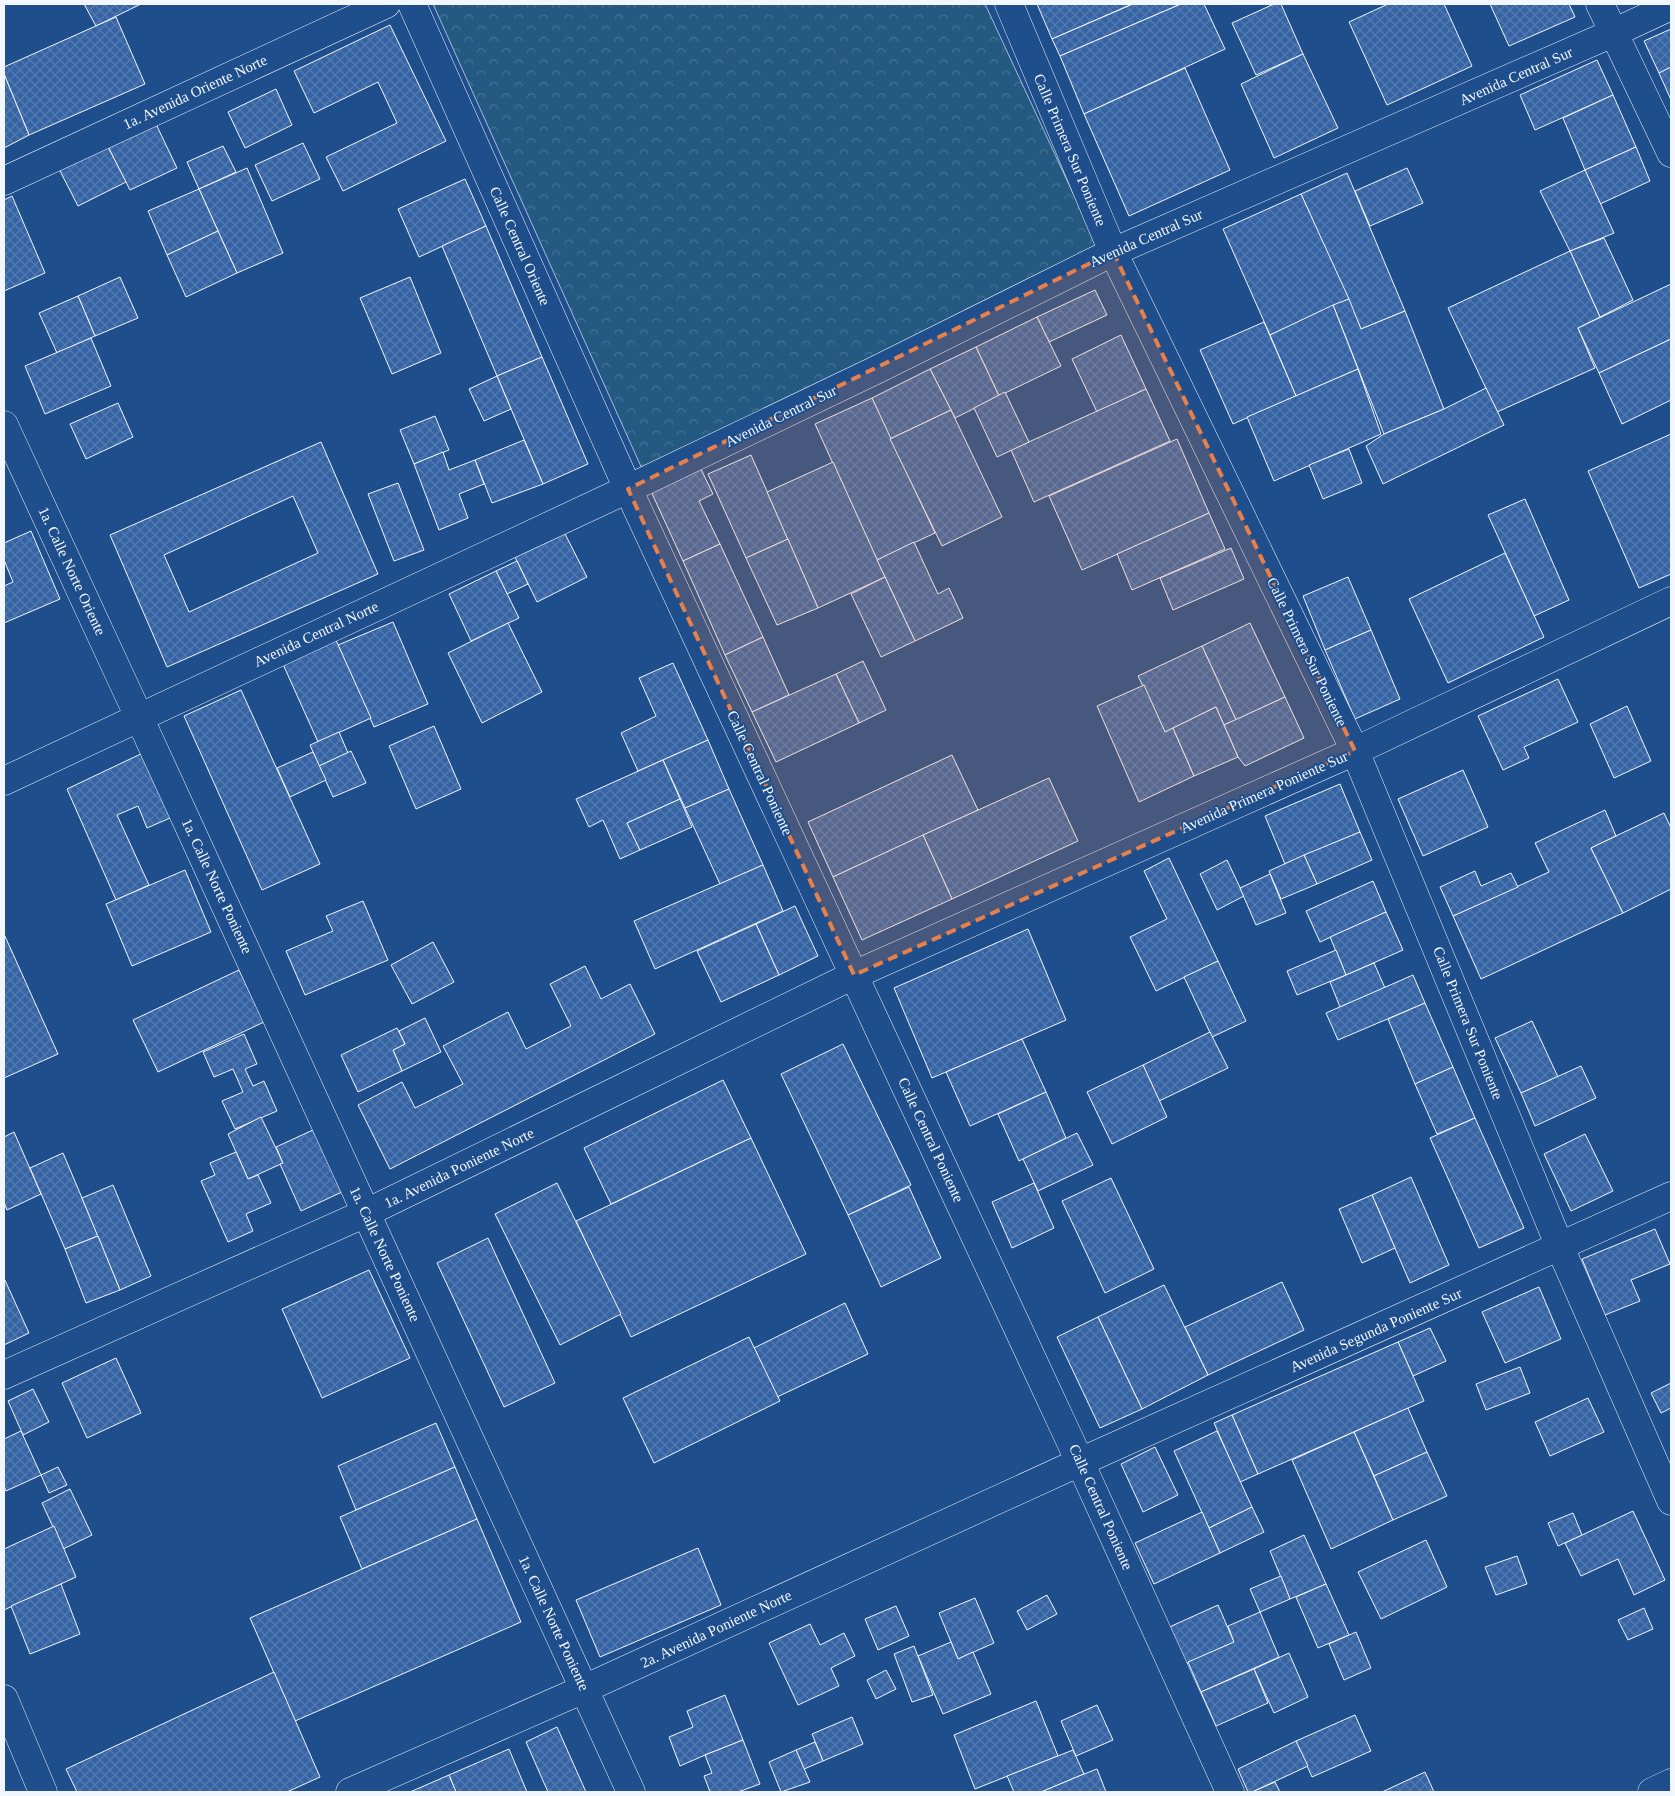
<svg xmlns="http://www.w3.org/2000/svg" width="1675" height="1796" viewBox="0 0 1675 1796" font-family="'Times New Roman',serif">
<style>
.park{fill:url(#park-crowns);stroke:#a8bbd7}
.building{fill:url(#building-cross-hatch);stroke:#f2f6ff;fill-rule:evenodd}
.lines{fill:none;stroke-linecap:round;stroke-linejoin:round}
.pedestrian-casing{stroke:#f2f6ff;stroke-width:29}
.minor-casing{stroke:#f2f6ff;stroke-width:29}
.tertiary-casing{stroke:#f2f6ff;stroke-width:29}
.secondary-casing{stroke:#f2f6ff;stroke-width:29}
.pedestrian{stroke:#1f4e8c;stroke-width:28}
.minor{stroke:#1f4e8c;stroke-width:28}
.tertiary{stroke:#1f4e8c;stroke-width:28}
.secondary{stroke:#1f4e8c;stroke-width:28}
.marked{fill:#ea8049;fill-opacity:0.2;stroke:#ea8049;stroke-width:4;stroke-dasharray:10 6;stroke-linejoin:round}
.labels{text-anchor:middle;stroke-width:4;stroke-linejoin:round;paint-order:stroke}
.street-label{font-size:15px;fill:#f2f6ff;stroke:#1f4e8c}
</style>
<defs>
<pattern id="park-crowns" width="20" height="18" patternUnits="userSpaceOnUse" patternTransform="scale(1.25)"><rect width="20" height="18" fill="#245a82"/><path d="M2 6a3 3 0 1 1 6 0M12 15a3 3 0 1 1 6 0" fill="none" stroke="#447295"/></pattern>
<pattern id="building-cross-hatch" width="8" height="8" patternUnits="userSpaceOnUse" patternTransform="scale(1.25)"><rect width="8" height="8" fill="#3563a3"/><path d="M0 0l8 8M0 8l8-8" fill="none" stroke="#537ab1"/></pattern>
</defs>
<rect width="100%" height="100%" fill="#1f4e8c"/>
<path class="park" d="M433 4H985L1098 247 643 471Z"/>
<g class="building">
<path d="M84 4H141L96 26Z"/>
<path d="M1037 4H1130V5L1052 39Z"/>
<path d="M1133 4H1181L1060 56 1052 39Z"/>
<path d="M1181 4H1204L1225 49 1084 114 1060 56Z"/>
<path d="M1274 4H1281L1303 54 1256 75 1232 23Z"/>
<path d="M1388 4H1444L1472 66 1387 105 1349 22Z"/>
<path d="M1490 4H1569L1575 17 1509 46Z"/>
<path d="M116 17 145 84 29 135 4 74V67Z"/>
<path d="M390 25 446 141 343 191 326 157 397 123 378 82 314 113 294 71Z"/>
<path d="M1671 29V67L1659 73 1644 41Z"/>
<path d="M1303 54 1338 128 1274 158 1241 84Z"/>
<path d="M1597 60 1613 95 1535 130 1520 95Z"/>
<path d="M1671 67V100L1659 73Z"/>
<path d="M1185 68 1230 170 1129 216 1084 114Z"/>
<path d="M4 74 29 135 4 148Z"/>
<path d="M276 89 292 125 245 148 228 112Z"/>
<path d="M1613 95 1636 147 1585 170 1563 118Z"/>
<path d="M155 122 177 168 130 190 107 145Z"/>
<path d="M303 143 320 179 272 201 255 165Z"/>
<path d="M107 145 126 182 78 206 59 169Z"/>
<path d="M223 146 236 172 199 189 187 162Z"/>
<path d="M1636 147 1650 181 1600 204 1585 170Z"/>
<path d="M247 168 283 253 237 273 199 189Z"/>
<path d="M1407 168 1423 203 1370 226 1355 191Z"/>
<path d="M1585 170 1614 233 1570 251 1540 191Z"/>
<path d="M1347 173 1405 311 1361 329 1301 194Z"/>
<path d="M465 179 486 226 419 257 398 209Z"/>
<path d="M199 189 218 231 167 255 148 211Z"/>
<path d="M1301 194 1349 299 1270 335 1223 229Z"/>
<path d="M12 196 45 273 4 291V200Z"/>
<path d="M486 226 542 357 497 376 442 246Z"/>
<path d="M218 231 237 273 186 297 167 255Z"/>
<path d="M1604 238 1633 300 1600 317 1570 251Z"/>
<path d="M1570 251 1600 317 1578 328 1595 368 1497 412 1448 308Z"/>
<path d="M120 277 138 318 95 336 78 296Z"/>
<path d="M410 277 441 353 392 374 360 298Z"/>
<path d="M1671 284V339L1599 373 1578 328Z"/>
<path d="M1095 290 1107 315 1049 342 1037 317Z"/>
<path d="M78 296 95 336 57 353 39 313Z"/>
<path d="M1349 299 1361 329 1405 311 1444 409 1384 434 1333 305Z"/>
<path d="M1333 305 1358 369 1296 396 1270 335Z"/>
<path d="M1037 317 1061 366 999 396 976 347Z"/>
<path d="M1264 322 1296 396 1233 424 1200 350Z"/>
<path d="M1121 335 1146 389 1097 412 1072 359Z"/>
<path d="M91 338 111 386 45 414 25 366Z"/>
<path d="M1671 339V400L1622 424 1599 373Z"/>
<path d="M976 347 999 396 955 418 930 369Z"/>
<path d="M542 357 588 464 543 484 497 376Z"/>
<path d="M930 369 951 410 890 439 872 398Z"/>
<path d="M1358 369 1381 434 1274 481 1247 417Z"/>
<path d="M497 376 511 409 484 421 469 389Z"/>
<path d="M1486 388 1504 425 1383 484 1366 446 1384 434 1444 409Z"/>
<path d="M1146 389 1170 441 1034 502 1011 450Z"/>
<path d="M1005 392 1029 442 997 457 974 408Z"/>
<path d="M872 398 935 533 877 560 815 424Z"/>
<path d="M118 403 133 437 86 459 70 424Z"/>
<path d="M951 410 1002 517 942 546 890 439Z"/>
<path d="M435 416 449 450 414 464 400 430Z"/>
<path d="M1671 434V574L1639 588 1588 471Z"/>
<path d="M1177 439 1209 513 1082 570 1049 496Z"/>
<path d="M524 440 543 484 492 503 475 460Z"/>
<path d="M321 442 378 574 167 667 110 535ZM293 496 318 553 189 612 164 555Z"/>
<path d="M1349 449 1362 483 1323 499 1309 465Z"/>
<path d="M443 452 449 470 475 460 484 484 459 494 468 518 439 530 414 464Z"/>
<path d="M751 455 788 539 746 558 708 474Z"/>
<path d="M833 462 885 577 818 608 767 492Z"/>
<path d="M698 463 713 494 699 501 720 544 683 561 649 487Z"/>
<path d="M398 483 424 550 394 561 368 494Z"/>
<path d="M1525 499 1569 600 1534 616 1488 515Z"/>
<path d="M1209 513 1225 549 1132 590 1117 554Z"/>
<path d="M31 531 60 599 4 623V586L13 582 4 560V543Z"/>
<path d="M564 532 587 577 537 602 515 557Z"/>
<path d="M788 539 818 608 777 625 746 558Z"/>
<path d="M914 542 938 594 949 588 963 618 915 641 877 560Z"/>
<path d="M720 544 763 637 725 655 683 561Z"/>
<path d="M1231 548 1244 579 1173 610 1160 578Z"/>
<path d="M1505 553 1544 637 1448 683 1409 599Z"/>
<path d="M517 561 528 584 507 594 496 571Z"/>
<path d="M496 571 519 618 471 641 449 594Z"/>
<path d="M885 577 915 641 881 657 851 594Z"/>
<path d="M1348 577 1371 630 1325 650 1303 596Z"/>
<path d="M393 622 428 704 374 727 338 645Z"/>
<path d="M508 623 542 692 482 723 448 653Z"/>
<path d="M1250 623 1285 697 1236 720 1202 646Z"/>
<path d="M1371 630 1400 699 1355 719 1325 650Z"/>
<path d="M763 637 789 695 752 712 725 655Z"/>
<path d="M335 638 371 718 318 742 282 662Z"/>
<path d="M1202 646 1236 720 1224 725 1216 707 1165 732 1138 676Z"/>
<path d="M863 661 886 710 859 723 836 674Z"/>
<path d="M673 663 708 740 638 771 621 733 656 716 639 678Z"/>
<path d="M836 674 859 723 776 762 752 712Z"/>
<path d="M1558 679 1578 722 1524 747 1529 758 1503 770 1478 716Z"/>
<path d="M1144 685 1165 732 1173 728 1194 776 1139 802 1097 706Z"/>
<path d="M241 690 320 864 262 890 184 716Z"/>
<path d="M1285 697 1304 738 1245 766 1238 757 1224 725Z"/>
<path d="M1627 706 1651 761 1614 778 1590 724Z"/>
<path d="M1216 707 1238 757 1194 776 1173 728Z"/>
<path d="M434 726 461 789 416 809 389 746Z"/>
<path d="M339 732 348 753 319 766 310 745Z"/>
<path d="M708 740 729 789 685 808 663 760Z"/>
<path d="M147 751 177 815 147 828 138 806 117 815 149 885 116 900 67 789Z"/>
<path d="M351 751 366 783 333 797 319 766Z"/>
<path d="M313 752 326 780 290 797 277 768Z"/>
<path d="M952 755 978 810 833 877 808 822Z"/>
<path d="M663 760 680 799 627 823 640 850 620 859 603 820 589 827 576 799Z"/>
<path d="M1463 770 1488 827 1423 856 1398 799Z"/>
<path d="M1049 778 1078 841 952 899 923 835Z"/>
<path d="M1340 784 1360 832 1285 864 1265 816Z"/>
<path d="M729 789 763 865 720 884 685 808Z"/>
<path d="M680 799 692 827 640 850 627 823Z"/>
<path d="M1605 810 1616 836 1591 848 1623 913 1481 979 1453 916 1549 872 1535 843Z"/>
<path d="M1664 813 1671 828V889L1623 913 1591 848Z"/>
<path d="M1360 832 1372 860 1317 884 1304 855Z"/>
<path d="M923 835 952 899 862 940 833 877Z"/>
<path d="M1304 855 1317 884 1281 899 1269 871Z"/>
<path d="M1169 858 1218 961 1156 991 1130 937 1167 919 1144 871Z"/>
<path d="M1227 860 1244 896 1217 910 1200 874Z"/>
<path d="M763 865 783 911 655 969 634 921Z"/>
<path d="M185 870 211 932 132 966 106 904Z"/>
<path d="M1475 871 1481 886 1511 873 1518 887 1453 916 1440 887Z"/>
<path d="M1270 874 1286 913 1256 925 1240 888Z"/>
<path d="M1373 881 1386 912 1320 942 1306 911Z"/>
<path d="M363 901 388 960 305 995 286 951 333 931 326 916Z"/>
<path d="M795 906 818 956 779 975 756 924Z"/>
<path d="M1386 912 1403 950 1346 975 1330 937Z"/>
<path d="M756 924 779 975 721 1002 697 951Z"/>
<path d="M1028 929 1066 1020 932 1078 894 988Z"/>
<path d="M4 934 58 1054 4 1078Z"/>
<path d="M433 942 454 982 412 1004 391 965Z"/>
<path d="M1336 950 1346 975 1297 995 1287 971Z"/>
<path d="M1218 961 1246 1021 1212 1037 1184 977Z"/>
<path d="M1374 963 1385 988 1340 1007 1330 982Z"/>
<path d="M585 966 601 999 630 984 655 1034 390 1169 358 1105 402 1082 415 1108 463 1084 443 1046 508 1012 526 1049 571 1026 550 984Z"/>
<path d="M239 970 264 1022 158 1072 133 1020Z"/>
<path d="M1413 975 1425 1003 1338 1040 1326 1013Z"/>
<path d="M1425 1003 1453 1067 1415 1084 1388 1019Z"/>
<path d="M425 1018 441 1052 402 1071 393 1050 405 1044 399 1031Z"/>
<path d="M1532 1021 1558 1077 1521 1093 1495 1038Z"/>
<path d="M397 1028 405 1044 393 1050 402 1071 358 1092 341 1055Z"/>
<path d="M1210 1032 1228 1068 1159 1101 1143 1065Z"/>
<path d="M244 1034 257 1064 245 1069 253 1086 264 1081 277 1111 235 1129 222 1101 243 1092 233 1069 214 1077 203 1052Z"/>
<path d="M1022 1039 1046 1092 970 1126 946 1072Z"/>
<path d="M843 1044 911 1185 848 1215 781 1074Z"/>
<path d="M1143 1065 1167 1117 1112 1144 1087 1092Z"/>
<path d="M1581 1066 1596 1098 1535 1126 1521 1093Z"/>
<path d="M1453 1067 1475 1118 1437 1134 1415 1084Z"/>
<path d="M723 1080 751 1138 611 1204 584 1148Z"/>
<path d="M1046 1092 1066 1138 1019 1161 998 1114Z"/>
<path d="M261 1117 283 1163 248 1179 228 1134Z"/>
<path d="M1475 1118 1524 1228 1479 1248 1430 1138Z"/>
<path d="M315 1129 342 1192 301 1211 280 1164 283 1163 276 1147Z"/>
<path d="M14 1132 41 1194 7 1210 4 1202V1137Z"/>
<path d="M1077 1133 1093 1165 1038 1191 1023 1159Z"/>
<path d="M1585 1134 1613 1191 1571 1211 1544 1154Z"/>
<path d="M751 1138 806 1254 631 1337 576 1221Z"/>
<path d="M236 1152 248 1179 258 1175 271 1203 246 1214 253 1231 228 1242 201 1181 215 1175 210 1163Z"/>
<path d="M63 1153 98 1236 65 1249 30 1168Z"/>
<path d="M1411 1177 1449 1265 1410 1283 1372 1195Z"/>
<path d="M1111 1178 1154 1269 1105 1293 1062 1201Z"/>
<path d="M557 1183 621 1314 560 1345 495 1214Z"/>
<path d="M1034 1183 1054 1228 1012 1248 992 1202Z"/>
<path d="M113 1185 151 1276 120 1290 82 1198Z"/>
<path d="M909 1187 941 1258 881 1287 848 1215Z"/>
<path d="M1372 1195 1395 1248 1362 1263 1339 1209Z"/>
<path d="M1655 1229 1670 1264 1631 1280 1640 1301 1605 1315 1582 1259Z"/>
<path d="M98 1236 120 1290 86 1303 65 1249Z"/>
<path d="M488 1238 555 1383 504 1407 437 1263Z"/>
<path d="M369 1270 410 1358 322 1398 282 1309Z"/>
<path d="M4 1278 29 1333 4 1345Z"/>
<path d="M1282 1282 1304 1330 1208 1375 1185 1327Z"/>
<path d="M1164 1285 1208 1375 1142 1409 1098 1317Z"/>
<path d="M1539 1287 1561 1339 1505 1363 1482 1312Z"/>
<path d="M845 1303 868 1354 777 1397 754 1348Z"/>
<path d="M1098 1317 1142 1409 1100 1428 1057 1337Z"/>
<path d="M1430 1328 1446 1361 1413 1376 1398 1342Z"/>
<path d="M749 1337 780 1401 654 1463 623 1398Z"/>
<path d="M1398 1342 1424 1401 1258 1474 1232 1415Z"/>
<path d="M116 1358 141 1413 87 1438 62 1383Z"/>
<path d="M1520 1367 1530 1393 1486 1410 1476 1384Z"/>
<path d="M1671 1383V1408L1661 1413 1651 1393Z"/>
<path d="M33 1389 49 1422 23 1435 8 1401Z"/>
<path d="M1588 1398 1604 1432 1550 1456 1535 1422Z"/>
<path d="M1408 1408 1427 1452 1374 1476 1354 1432Z"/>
<path d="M1232 1415 1258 1474 1240 1482 1214 1423Z"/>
<path d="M436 1423 455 1467 356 1510 338 1466Z"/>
<path d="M21 1431 41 1475 6 1491 4 1486V1439Z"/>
<path d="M1217 1431 1252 1507 1209 1528 1174 1451Z"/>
<path d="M1354 1432 1393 1520 1331 1549 1292 1460Z"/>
<path d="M1155 1447 1178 1495 1143 1512 1121 1464Z"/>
<path d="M1427 1452 1447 1496 1393 1520 1374 1476Z"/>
<path d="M58 1467 67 1485 49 1493 41 1475Z"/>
<path d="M455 1467 477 1519 362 1569 340 1517Z"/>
<path d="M70 1489 92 1535 63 1549 42 1503Z"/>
<path d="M1252 1507 1264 1532 1220 1553 1209 1528Z"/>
<path d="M1633 1511 1665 1580 1634 1595 1618 1559 1581 1576 1565 1543Z"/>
<path d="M1202 1512 1220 1553 1154 1584 1135 1543Z"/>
<path d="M1573 1513 1582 1535 1558 1546 1548 1523Z"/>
<path d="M477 1519 521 1622 295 1721 250 1618Z"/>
<path d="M54 1526 76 1577 4 1610V1549Z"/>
<path d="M1304 1535 1326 1584 1290 1599 1270 1551Z"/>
<path d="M1426 1540 1447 1587 1381 1619 1358 1572Z"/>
<path d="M698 1548 721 1605 600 1657 576 1600Z"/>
<path d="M1517 1556 1527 1584 1496 1595 1485 1567Z"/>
<path d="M1281 1576 1290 1599 1260 1612 1250 1589Z"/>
<path d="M61 1584 80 1634 30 1654 11 1606Z"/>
<path d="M1326 1584 1349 1635 1318 1648 1296 1597Z"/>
<path d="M1047 1595 1057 1614 1027 1630 1017 1611Z"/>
<path d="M975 1598 994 1643 958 1659 939 1613Z"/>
<path d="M1218 1605 1234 1642 1181 1666 1165 1629Z"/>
<path d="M896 1606 909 1636 878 1650 865 1619Z"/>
<path d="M1644 1608 1653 1629 1628 1640 1618 1620Z"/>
<path d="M1260 1612 1279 1657 1201 1692 1188 1662 1234 1642 1228 1626Z"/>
<path d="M810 1624 820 1645 844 1633 855 1656 831 1668 839 1686 798 1705 769 1643Z"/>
<path d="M1356 1632 1371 1668 1344 1680 1329 1644Z"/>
<path d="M951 1642 958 1659 973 1652 991 1694 943 1714 918 1656Z"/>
<path d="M914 1646 933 1695 912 1702 894 1654Z"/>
<path d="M1289 1653 1308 1697 1274 1713 1254 1669Z"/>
<path d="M1254 1669 1268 1703 1216 1726 1201 1692Z"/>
<path d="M886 1670 896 1689 876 1699 867 1680Z"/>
<path d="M274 1672 320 1777 287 1792H77L66 1769Z"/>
<path d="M725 1695 743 1740 705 1755 680 1766 669 1737 693 1727 687 1711Z"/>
<path d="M1036 1701 1058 1756 975 1789 954 1735Z"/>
<path d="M1097 1705 1113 1740 1076 1756 1061 1721Z"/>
<path d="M1355 1715 1371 1751 1312 1777 1296 1741Z"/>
<path d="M852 1717 863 1744 823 1761 812 1734Z"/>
<path d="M557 1727 586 1792H548L526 1742Z"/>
<path d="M743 1740 760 1784 738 1792H710L704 1776 712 1773 705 1755Z"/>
<path d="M1296 1741 1308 1766 1252 1792H1248L1238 1769Z"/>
<path d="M815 1742 823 1761 804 1769 796 1750Z"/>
<path d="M509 1749 527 1792H456L449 1775Z"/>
<path d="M796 1750 810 1782 781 1792 769 1762Z"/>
<path d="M1073 1750 1084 1774 1041 1792H1014L1007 1776Z"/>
<path d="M1097 1769 1106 1792H1041L1084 1774Z"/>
<path d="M1425 1772 1434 1792H1382Z"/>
<path d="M449 1775 456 1792H410Z"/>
<path d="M1275 1782 1280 1792H1252Z"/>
</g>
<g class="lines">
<defs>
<path id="pedestrian" d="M1009 4 1113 252"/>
<g id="minor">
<path d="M1600 4 1671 153"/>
<path d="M4 181 386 4"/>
<path d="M1113 252 1355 751 1560 1247 1671 1501"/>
<path d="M4 1699 43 1792"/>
<path d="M631 1792 584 1689 1080 1462 1671 1196"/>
<path d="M1652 1792 1671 1783"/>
</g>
<g id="tertiary">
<path d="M4 781 628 489 878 369 1113 252 1613 33 1671 6"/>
<path d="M4 1375 366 1213 854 975 1355 751 1671 601"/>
</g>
<g id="secondary">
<path d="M412 4 628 489 1080 1462 1230 1792"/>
<path d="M4 425 139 717 584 1689 350 1792"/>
</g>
</defs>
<use href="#pedestrian" class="pedestrian-casing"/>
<use href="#minor" class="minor-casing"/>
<use href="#tertiary" class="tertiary-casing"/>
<use href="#secondary" class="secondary-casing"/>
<use href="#pedestrian" class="pedestrian"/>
<use href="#minor" class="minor"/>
<use href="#tertiary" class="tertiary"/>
<use href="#secondary" class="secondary"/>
</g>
<path class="marked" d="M1113 252 1355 751 854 975 628 489Z"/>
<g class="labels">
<g class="street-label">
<text transform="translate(1516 76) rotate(-24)" y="5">Avenida Central Sur</text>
<text transform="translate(195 92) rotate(-25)" y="5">1a. Avenida Oriente Norte</text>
<text transform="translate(1070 150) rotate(67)" y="5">Calle Primera Sur Poniente</text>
<text transform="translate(1146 238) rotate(-24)" y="5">Avenida Central Sur</text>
<text transform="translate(520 246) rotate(66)" y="5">Calle Central Oriente</text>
<text transform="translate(781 416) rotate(-26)" y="5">Avenida Central Sur</text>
<text transform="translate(72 571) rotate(65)" y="5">1a. Calle Norte Oriente</text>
<text transform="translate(316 634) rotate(-25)" y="5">Avenida Central Norte</text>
<text transform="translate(1307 652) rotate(64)" y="5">Calle Primera Sur Poniente</text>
<text transform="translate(760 773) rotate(65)" y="5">Calle Central Poniente</text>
<text transform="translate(1264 792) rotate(-24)" y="5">Avenida Primera Poniente Sur</text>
<text transform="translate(217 886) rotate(65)" y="5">1a. Calle Norte Poniente</text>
<text transform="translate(1468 1023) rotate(68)" y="5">Calle Primera Sur Poniente</text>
<text transform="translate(931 1140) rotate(65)" y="5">Calle Central Poniente</text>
<text transform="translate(459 1168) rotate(-26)" y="5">1a. Avenida Poniente Norte</text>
<text transform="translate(385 1254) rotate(65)" y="5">1a. Calle Norte Poniente</text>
<text transform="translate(1376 1330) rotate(-24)" y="5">Avenida Segunda Poniente Sur</text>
<text transform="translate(1101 1507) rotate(66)" y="5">Calle Central Poniente</text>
<text transform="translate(554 1623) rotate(65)" y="5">1a. Calle Norte Poniente</text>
<text transform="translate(716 1629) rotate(-25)" y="5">2a. Avenida Poniente Norte</text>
</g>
</g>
<rect width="1675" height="1796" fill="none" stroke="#f2f6ff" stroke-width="10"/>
</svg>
